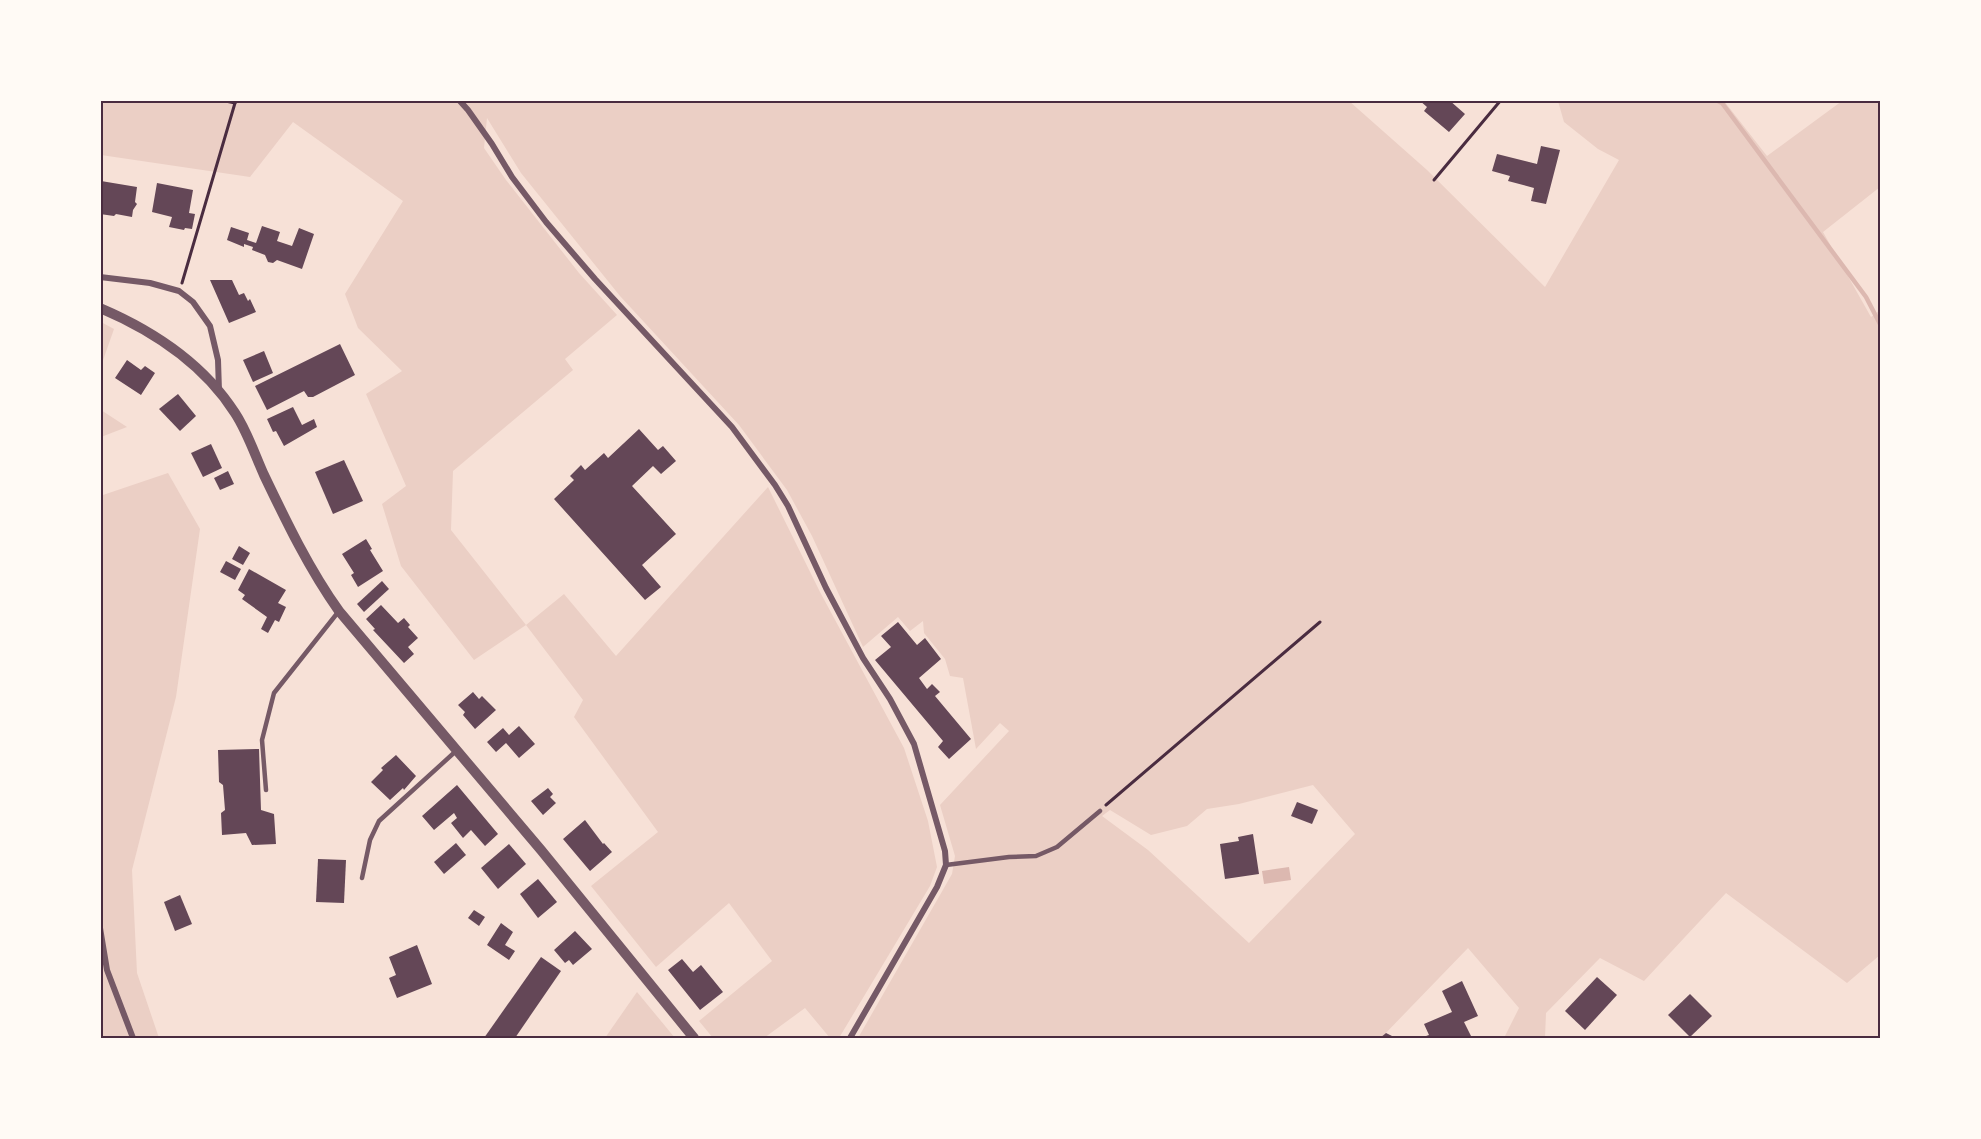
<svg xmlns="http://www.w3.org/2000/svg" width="1981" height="1139" viewBox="0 0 1981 1139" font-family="Jost,sans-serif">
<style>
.green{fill:#ebcfc5;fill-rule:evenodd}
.water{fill:#dcb8b0}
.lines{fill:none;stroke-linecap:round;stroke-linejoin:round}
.stream{stroke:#dcb8b0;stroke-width:4.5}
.building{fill:#644757}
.path{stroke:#4a2c40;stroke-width:3}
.service{stroke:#755966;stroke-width:4.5}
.minor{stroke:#755966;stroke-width:6}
.tertiary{stroke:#755966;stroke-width:10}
.neatline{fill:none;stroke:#4a2c40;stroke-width:2}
</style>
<rect width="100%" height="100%" fill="#f7e1d7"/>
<g class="green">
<path d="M101 100 1349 101 1427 170 1545 287 1619 160 1598 149 1564 122 1558 101H1724L1767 156 1842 101H1880V187L1823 232 1871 317 1880 310V955L1847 983 1726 893 1644 981 1600 958 1546 1013 1545 1038H1504L1519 1008 1468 948 1381 1038H858L952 874 955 856 940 805 1009 731 1000 723 976 749 963 678 950 676 945 659 924 633 923 621 910 631 898 617 863 647 812 536 787 490 739 425 620 296 521 173 487 118 484 148 506 180 579 273 617 315 565 359 573 370 453 471 451 530 526 625 564 594 616 656 768 487 820 592 904 748 928 821 937 867 930 886 839 1038H830L805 1008 764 1038H713L699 1021 772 961 729 903 656 967 591 886 658 832 574 717 583 700 526 625 474 660 401 566 382 504 406 486 366 394 402 371 358 328 345 294 403 201 293 122 250 177 101 155ZM1313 785 1355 834 1249 943 1148 850 1102 816 1110 810 1151 835 1187 826 1207 809 1239 804Z"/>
<path d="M101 322 114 329 101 366Z"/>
<path d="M101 410 127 427 101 437Z"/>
<path d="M168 473 200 529 176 697 132 870 137 973 159 1038H101L100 496Z"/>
<path d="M637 992 675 1038H605Z"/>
</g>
<path class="water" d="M1289 867 1291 880 1264 884 1262 871Z"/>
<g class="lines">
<path class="stream" d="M1716 100 1722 103 1866 297 1880 324"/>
</g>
<g class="building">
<path d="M1419 100H1449L1465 114 1449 132 1424 111 1427 107Z"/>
<path d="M1541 146 1560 150 1546 204 1531 201 1534 188 1508 181 1510 176 1492 171 1497 154 1537 164Z"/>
<path d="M101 181 137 187 135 202 137 204 133 210 132 217 116 214 114 216 100 214Z"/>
<path d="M157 183 193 190 189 213 195 214 192 229 185 228 184 230 169 227 172 217 152 212Z"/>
<path d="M262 226 280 232 277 241 292 246 299 228 314 234 302 269 277 260 273 263 268 262 265 255 252 250 253 247 244 244V247L227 240 231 227 249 233 247 240 256 243Z"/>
<path d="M210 280H232L239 295 244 293 248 301 250 299 256 312 229 323Z"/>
<path d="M340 344 355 375 313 397H308L304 391 267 410 255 386Z"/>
<path d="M264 351 273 373 253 382 243 360Z"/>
<path d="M127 360 141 370 145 366 155 373 141 395 115 378Z"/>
<path d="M178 394 196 416 180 431 159 409Z"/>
<path d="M293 407 302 425 314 419 317 427 284 446 276 431 273 432 267 419Z"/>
<path d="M639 429 658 450 663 446 676 461 661 474 653 466 632 486 676 534 642 565 661 587 645 600 554 499 574 480 570 476 581 465 585 470 604 453 608 458Z"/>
<path d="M211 444 222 468 203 477 191 453Z"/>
<path d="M344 460 363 501 333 514 315 472Z"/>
<path d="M228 471 234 484 220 490 214 478Z"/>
<path d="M366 539 372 549 370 550 383 571 358 587 351 575 354 573 342 554Z"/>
<path d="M239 546 250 553 243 565 232 559Z"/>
<path d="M226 561 241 569 235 580 220 572Z"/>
<path d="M249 569 286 590 278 603 286 607 279 622 275 620 268 633 261 629 267 617 242 599 245 595 238 590Z"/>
<path d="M382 581 389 589 364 612 357 604Z"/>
<path d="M381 605 398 623 404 618 410 625 408 627 418 638 408 647 414 654 404 663 373 630 375 629 366 619Z"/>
<path d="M898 622 917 645 925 638 941 659 919 678 927 689 932 684 940 692 935 696 971 739 949 759 938 747 943 741 875 660 891 647 881 636Z"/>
<path d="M473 692 479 699 482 696 496 710 475 729 463 715 465 712 458 705Z"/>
<path d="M519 726 535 744 519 758 506 743 496 752 487 742 503 728 509 735Z"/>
<path d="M259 749 261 810 274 814 276 844 252 845 246 833 222 835 221 813 225 810 223 785 219 782 218 750Z"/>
<path d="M396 755 416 776 404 790 403 788 390 800 371 782 383 770 381 768Z"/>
<path d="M457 785 498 834 485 846 471 830 463 838 451 823 457 818 454 813 434 830 422 816Z"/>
<path d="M548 788 553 794 550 797 556 803 543 815 531 801Z"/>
<path d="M1297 802 1318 810 1312 824 1291 816Z"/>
<path d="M585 820 603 844 604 843 612 852 590 871 563 839Z"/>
<path d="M1253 834 1259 874 1225 879 1220 844 1239 841 1238 837Z"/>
<path d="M456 843 466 855 444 874 434 862Z"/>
<path d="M509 844 526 864 498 889 481 868Z"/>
<path d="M318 859 346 860 344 903 316 902Z"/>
<path d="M538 879 557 902 538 918 520 894Z"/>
<path d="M180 895 192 924 175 931 164 902Z"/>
<path d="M474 910 485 917 479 926 468 918Z"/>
<path d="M501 923 513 932 505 945 515 951 509 960 487 945Z"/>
<path d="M575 931 592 949 573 965 569 960 565 963 554 950Z"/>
<path d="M417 945 432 984 397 998 389 978 396 975 389 957Z"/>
<path d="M541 957 561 971 515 1038H484Z"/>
<path d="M682 959 693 972 701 965 723 992 700 1010 668 970Z"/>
<path d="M1597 977 1617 995 1585 1030 1565 1011Z"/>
<path d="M1462 981 1478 1016 1464 1022 1472 1038H1420L1429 1035 1424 1024 1452 1012 1442 991Z"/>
<path d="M1690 994 1712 1016 1690 1037 1668 1015Z"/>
<path d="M1386 1033 1392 1036 1394 1038H1380Z"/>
</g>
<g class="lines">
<g class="path">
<path d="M221 100 235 103 237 100"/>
<path d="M1434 180 1501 100"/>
<path d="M182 283 235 103"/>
<path d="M1106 805 1320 622"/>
</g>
<g class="service">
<path d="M266 790 262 740 274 693 339 611"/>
<path d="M946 865 1009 857 1036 856 1057 847 1100 811"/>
<path d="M362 878 370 840 379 821 456 751"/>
</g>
<g class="minor">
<path d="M459 100 468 110 492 144 512 177 546 222 595 279 732 427 775 485 788 506 826 588 863 658 890 699 914 744 945 851 946 865 937 887 850 1038"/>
<path d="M100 277 150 283 179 291 193 302 210 326 218 360 219 391"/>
<path d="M100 928 107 970 133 1038"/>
</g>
<path class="tertiary" d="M100 308C154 331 203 363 235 413 247 431 255 455 264 475 286 521 309 569 339 611L541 850 694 1038"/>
</g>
<rect width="1981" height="1139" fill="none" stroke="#fffaf5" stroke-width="204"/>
<rect x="102" y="102" width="1777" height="935" class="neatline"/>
</svg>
